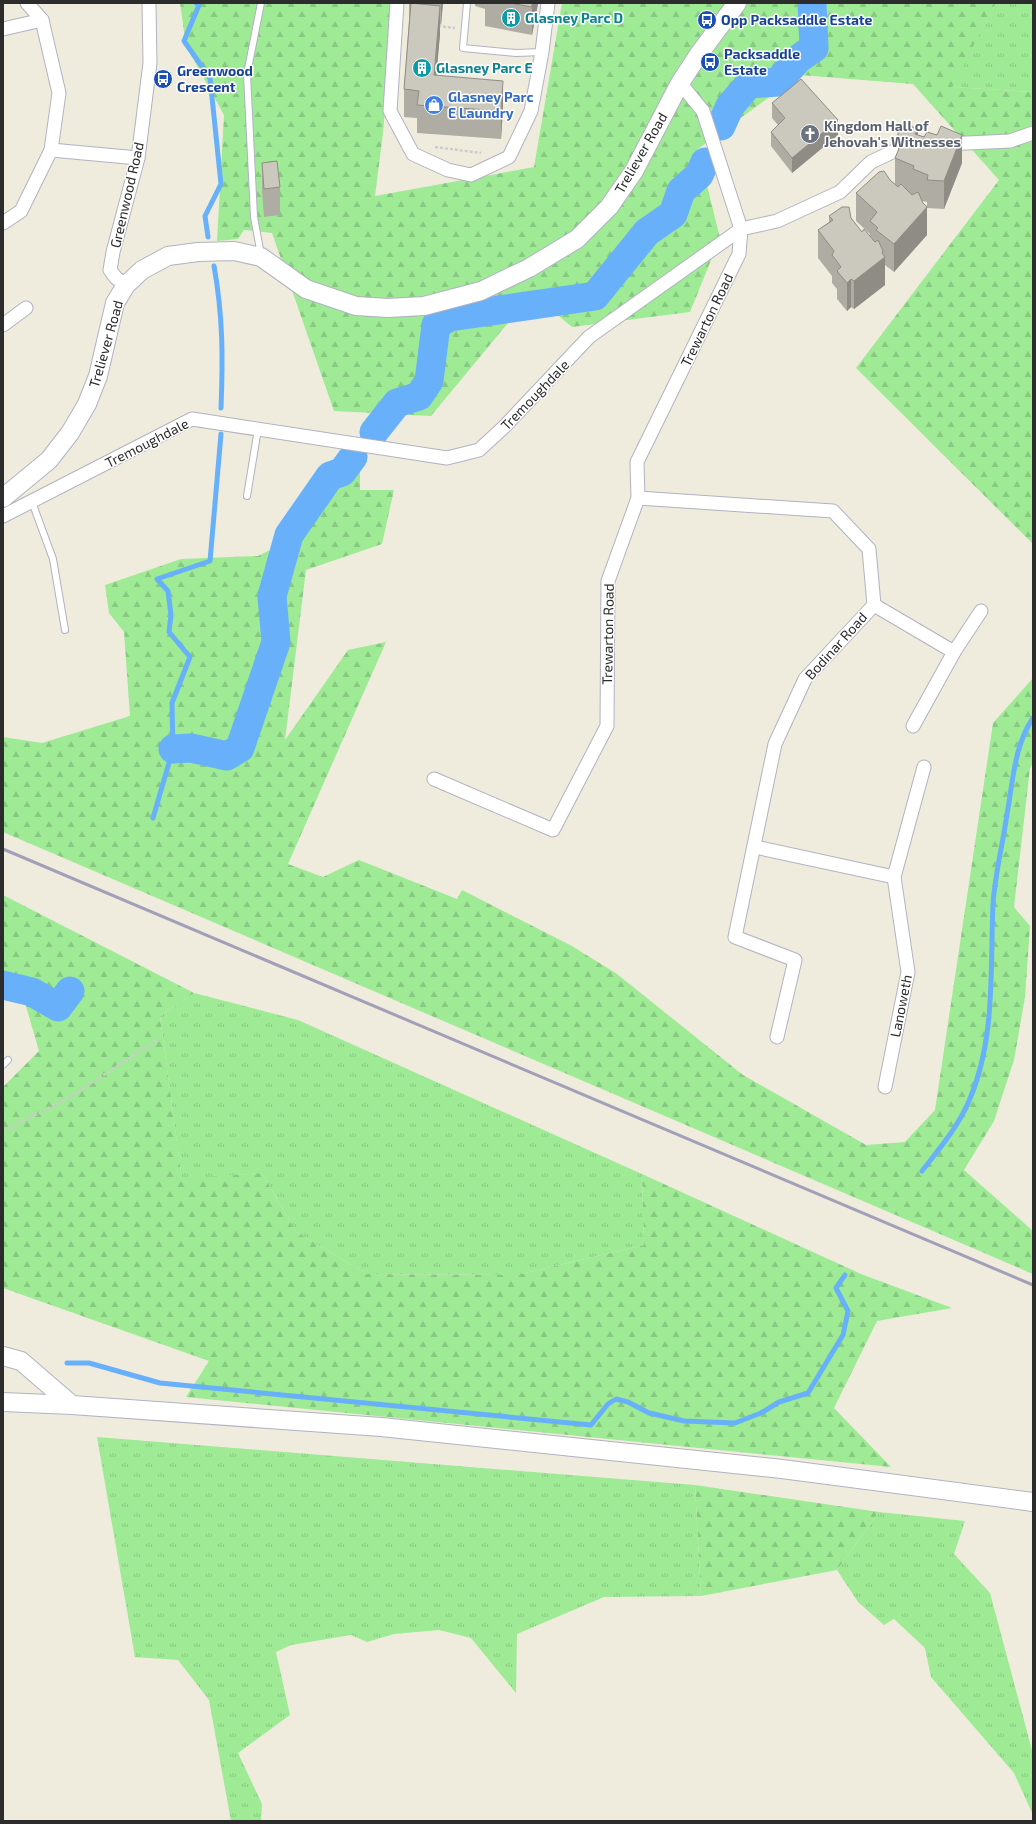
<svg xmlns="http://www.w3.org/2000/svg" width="1036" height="1824" viewBox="0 0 1036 1824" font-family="'Exo 2',sans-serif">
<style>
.grass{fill:url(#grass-tufts)}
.forest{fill:url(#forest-firs)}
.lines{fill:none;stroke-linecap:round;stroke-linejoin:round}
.stream{stroke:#68b1fa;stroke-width:5}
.river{stroke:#68b1fa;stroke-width:29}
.lane-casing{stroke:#b2b2c1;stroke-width:8}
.street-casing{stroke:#b2b2c1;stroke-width:15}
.secondary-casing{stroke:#b2b2c1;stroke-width:20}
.path{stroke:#ccc;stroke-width:2.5;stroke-dasharray:3 2;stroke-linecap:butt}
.lane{stroke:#fff;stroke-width:6}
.street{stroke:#fff;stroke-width:13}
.secondary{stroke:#fff;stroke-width:18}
.rail{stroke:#a29fb8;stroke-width:3}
.wall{fill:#afaca3;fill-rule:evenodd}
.shaded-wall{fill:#8e8c84}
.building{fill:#cbc8bd;stroke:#8e8c84}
.labels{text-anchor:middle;stroke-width:3;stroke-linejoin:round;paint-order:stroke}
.culture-label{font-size:14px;font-weight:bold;fill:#0d838f;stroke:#fff;text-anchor:start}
.transit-label{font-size:14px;font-weight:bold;fill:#164399;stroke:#fff;text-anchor:start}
.shop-label{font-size:14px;font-weight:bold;fill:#366cbe;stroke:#fff;text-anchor:start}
.worship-label{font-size:14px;font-weight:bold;fill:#5b616d;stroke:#fff;text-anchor:start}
.street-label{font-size:14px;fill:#2c2c2c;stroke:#fff}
</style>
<defs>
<pattern id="grass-tufts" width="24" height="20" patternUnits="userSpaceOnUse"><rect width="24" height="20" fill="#9eea95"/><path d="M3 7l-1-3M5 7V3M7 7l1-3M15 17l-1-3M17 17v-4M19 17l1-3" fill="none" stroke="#88c981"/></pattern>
<pattern id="forest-firs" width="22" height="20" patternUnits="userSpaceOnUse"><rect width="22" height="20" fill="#9eea95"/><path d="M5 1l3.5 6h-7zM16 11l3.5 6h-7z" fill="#88c981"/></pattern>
</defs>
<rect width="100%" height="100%" fill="#efecde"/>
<g class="grass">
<path d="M996 3H1033V92L951 87Z"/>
<path d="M194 993 298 1020 642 1174 644 1245 517 1275 367 1274 296 1232 262 1173 182 1180 160 1016Z"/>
<path d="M97 1437 695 1485 701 1596 604 1597 517 1634 516 1693 471 1638 439 1630 394 1634 367 1642 351 1635 291 1645 276 1652 290 1715 238 1753 262 1804 261 1821H231L209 1700 178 1660 135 1657Z"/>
<path d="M879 1512 965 1521 954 1554 990 1593 1033 1754V1815L1014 1773 931 1677 925 1648 894 1619 884 1625 858 1602 837 1570Z"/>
</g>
<g class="forest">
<path d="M180 3H393L394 5 383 133 375 196 534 167 562 3H996L952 87 1033 92V544L856 368 999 180 913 84 800 75 698 149 720 238 690 312 572 327 532 294 431 416 334 411 272 233 244 230 238 239 217 241 224 115 186 46Z"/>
<path d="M343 457H360V490H394L382 544 306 570 285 740 348 650 386 642 288 864 323 877 359 860 457 899 462 890 572 946 617 974 743 1075 866 1145 905 1142 935 1110 993 723 1033 678V763L1030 768 1014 907 1030 926 1025 997 1014 1060 994 1121 964 1170 1033 1231V1274L3 832V737L42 743 130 716 124 632 109 613 105 585 181 559 258 556 276 547Z"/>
<path d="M3 895 194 993 160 1016 182 1179 262 1173 296 1232 367 1274 517 1275 644 1245 642 1174 861 1274 952 1308 877 1321 834 1408 891 1467 186 1397 209 1361 3 1288V1087L39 1051 19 982 3 973Z"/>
<path d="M695 1485 879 1512 837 1570 701 1596Z"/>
</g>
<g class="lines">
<g class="stream">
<path d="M196 3 199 5 184 41 210 78 221 184 205 216 208 237"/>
<path d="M214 266C223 316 223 358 221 408"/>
<path d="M153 818 173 749 172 703 190 657 169 632 171 615 168 591 157 579 210 561 221 434"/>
<path d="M922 1171C939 1149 958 1127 969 1101 996 1039 990 969 993 904 995 874 1003 843 1007 814 1013 782 1014 746 1033 718"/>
<path d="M67 1363H89L160 1383 591 1425 608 1404 616 1399 628 1402 649 1413 684 1421 735 1423 761 1413 779 1402 808 1393 843 1335 848 1311 836 1288 845 1275"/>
</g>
<g class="river">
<path d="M721 126 730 106 749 84 778 82 798 59 814 48 812 3"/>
<path d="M374 432 397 403 419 396 429 381 436 325 450 317 595 296 647 232 673 214 681 191 699 175 705 162"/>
<path d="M173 749 191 748 227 756 240 748 276 642 272 596 289 535 330 476 342 472 353 457"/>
<path d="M3 985 32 992 58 1007 70 991"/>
</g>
<defs>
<g id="lane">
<path d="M261 3 247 74 254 217 261 255"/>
<path d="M467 3 463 48 516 53 542 52"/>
<path d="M247 496 258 429"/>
<path d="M32 502 53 559 65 630"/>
<path d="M3 1065 8 1060"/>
</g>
<g id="street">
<path d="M397 3 390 111 413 154 448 170 471 175 509 157 531 111 542 52 548 3"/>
<path d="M3 29 42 20"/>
<path d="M946 144 1010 141 1033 133"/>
<path d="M51 150 138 158"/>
<path d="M3 223 21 211 51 150 59 93 42 20 27 3"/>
<path d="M126 285 116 278 110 270 113 252 138 158 150 63 149 3"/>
<path d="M3 325 26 308"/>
<path d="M638 498 833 511 869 549 874 605 805 679 775 744 735 937 795 960 777 1037"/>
<path d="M3 516 192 419 447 458 479 450 504 427 589 337 741 229 777 221 840 192 871 162 905 146 914 145"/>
<path d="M874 605 954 652 913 726"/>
<path d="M954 652 981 611"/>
<path d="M434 779 553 830 607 726 608 581 638 498 637 462 739 254 741 229 703 111 680 83"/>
<path d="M755 847 894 877 908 972 885 1087"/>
<path d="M894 877 924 767"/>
</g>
<g id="secondary">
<path d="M3 498 49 460 70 433 87 404 98 376 115 303 126 285 142 270 168 256 198 252 234 251 261 257 306 289 356 306 388 308 424 306 481 291 529 268 577 239 609 207 634 171 680 83 699 54 737 3"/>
<path d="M3 1356 21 1361 72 1405"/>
<path d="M3 1402 72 1405 381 1427 782 1469 1033 1502"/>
</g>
</defs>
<use href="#lane" class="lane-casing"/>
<use href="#street" class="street-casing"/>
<use href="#secondary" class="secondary-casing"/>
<g class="path">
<path d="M438 26 455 28"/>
<path d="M435 147 481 153"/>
<path d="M3 1131 65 1100 159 1039"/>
</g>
<use href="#lane" class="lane"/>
<use href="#street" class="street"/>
<use href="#secondary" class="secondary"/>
<path class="rail" d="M3 849 1033 1285"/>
</g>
<g class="wall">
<path d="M409 3H443L441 25 440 24V34L436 75 503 109 501 139 417 133V118L404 117V89L409 20Z"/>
<path d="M475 3H538L532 35 485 26V9L475 6Z"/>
<path d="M772 103 838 135 792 173 771 146V132L778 125 772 118Z"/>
<path d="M898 131 918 135 962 163 944 209 927 208V235L894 272 885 265V285L854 309 851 307 847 311 837 299V289L832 283V276L818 258V230L829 222V216L851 218 862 232 870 237V234L856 221V193L890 180 895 184V158L898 152ZM922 201 927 202V206L923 203Z"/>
<path d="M262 163 280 187V215L264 217 262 191Z"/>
</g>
<g class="shaded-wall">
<path d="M441 3H443L441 25Z"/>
<path d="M532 3H538V4L532 35Z"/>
<path d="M440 6V34L434 103V75Z"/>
<path d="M503 81V109L501 139V111Z"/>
<path d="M838 120V135L792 173V158Z"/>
<path d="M918 129V157L915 134Z"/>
<path d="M962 135V163L944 209V181Z"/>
<path d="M927 207V235L894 272V244Z"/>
<path d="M883 251V259L885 257V285L854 309V281Z"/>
<path d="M851 279V307L847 311V283Z"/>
</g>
<g class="building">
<path d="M411 3 440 6 434 75 503 81 501 111 417 105 419 91 404 89Z"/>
<path d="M510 3H532V7Z"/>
<path d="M801 79 838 120 792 158 771 132 785 118 772 103Z"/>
<path d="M905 124 918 129 915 134 924 137 927 132 937 135 941 126 962 135 944 181 927 180 928 175 913 169 914 166 895 158 901 144 898 142V131L902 130Z"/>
<path d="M277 161 280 187 264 189 262 163Z"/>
<path d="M884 171 890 180 898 187 901 184 912 195 918 192 923 203 927 207 894 244 876 230 878 228 870 221 877 212 856 193 879 172Z"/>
<path d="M842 207H849L851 218 862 232 864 229 875 242 878 240 883 251 882 253 885 257 854 281 851 279 847 283 837 271 841 267 832 255 834 251 818 230 833 220 829 216Z"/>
</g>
<defs>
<symbol id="building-disc" viewBox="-11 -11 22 22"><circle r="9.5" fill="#0f9aa8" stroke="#fff"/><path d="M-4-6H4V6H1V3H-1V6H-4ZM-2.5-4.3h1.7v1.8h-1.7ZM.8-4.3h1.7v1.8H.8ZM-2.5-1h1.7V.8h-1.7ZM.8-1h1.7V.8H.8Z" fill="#fff"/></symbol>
<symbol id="bus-disc" viewBox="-11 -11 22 22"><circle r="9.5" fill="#1a4fb4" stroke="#fff"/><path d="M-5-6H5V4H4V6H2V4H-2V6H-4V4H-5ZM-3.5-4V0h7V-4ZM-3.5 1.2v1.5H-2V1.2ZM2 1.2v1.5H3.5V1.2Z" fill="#fff"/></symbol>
<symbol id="shop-disc" viewBox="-11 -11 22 22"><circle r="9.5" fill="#3f7fe0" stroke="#fff"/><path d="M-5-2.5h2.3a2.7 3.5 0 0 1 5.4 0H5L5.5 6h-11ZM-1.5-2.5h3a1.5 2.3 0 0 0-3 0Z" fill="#fff"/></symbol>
<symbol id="church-disc" viewBox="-11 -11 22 22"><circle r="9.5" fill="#6b7280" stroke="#fff"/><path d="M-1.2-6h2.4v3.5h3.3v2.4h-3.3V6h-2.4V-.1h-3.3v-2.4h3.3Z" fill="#fff"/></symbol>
</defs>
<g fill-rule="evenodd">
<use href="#building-disc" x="500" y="7" width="22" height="22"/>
<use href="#bus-disc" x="696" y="9" width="22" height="22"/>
<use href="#bus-disc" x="699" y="51" width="22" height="22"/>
<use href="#building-disc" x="411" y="57" width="22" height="22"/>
<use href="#bus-disc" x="152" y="68" width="22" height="22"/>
<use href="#shop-disc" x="423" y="94" width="22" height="22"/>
<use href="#church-disc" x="799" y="123" width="22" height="22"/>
</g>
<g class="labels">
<g class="culture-label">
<text x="525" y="23">Glasney Parc D</text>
<text x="436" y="73">Glasney Parc E</text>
</g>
<g class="transit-label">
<text x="721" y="25">Opp Packsaddle Estate</text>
<text x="724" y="59">Packsaddle<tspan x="724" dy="16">Estate</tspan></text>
<text x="177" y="76">Greenwood<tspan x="177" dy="16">Crescent</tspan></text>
</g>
<g class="shop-label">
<text x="448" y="102">Glasney Parc<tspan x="448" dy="16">E Laundry</tspan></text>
</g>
<g class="worship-label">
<text x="824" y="131">Kingdom Hall of<tspan x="824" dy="16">Jehovah's Witnesses</tspan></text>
</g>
<g class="street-label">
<text transform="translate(641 153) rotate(-60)" y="5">Treliever Road</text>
<text transform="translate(127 195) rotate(-77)" y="5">Greenwood Road</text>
<text transform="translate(707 320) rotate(-64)" y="5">Trewarton Road</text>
<text transform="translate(106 344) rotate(-74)" y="5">Treliever Road</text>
<text transform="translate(535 395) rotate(-46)" y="5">Tremoughdale</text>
<text transform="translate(147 443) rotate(-27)" y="5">Tremoughdale</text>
<text transform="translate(608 634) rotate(-89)" y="5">Trewarton Road</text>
<text transform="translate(836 646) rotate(-48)" y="5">Bodinar Road</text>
<text transform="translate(901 1006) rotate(-79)" y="5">Lanoweth</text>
</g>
</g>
<rect width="1036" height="1824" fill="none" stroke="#2c2c2c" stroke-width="8"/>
</svg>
